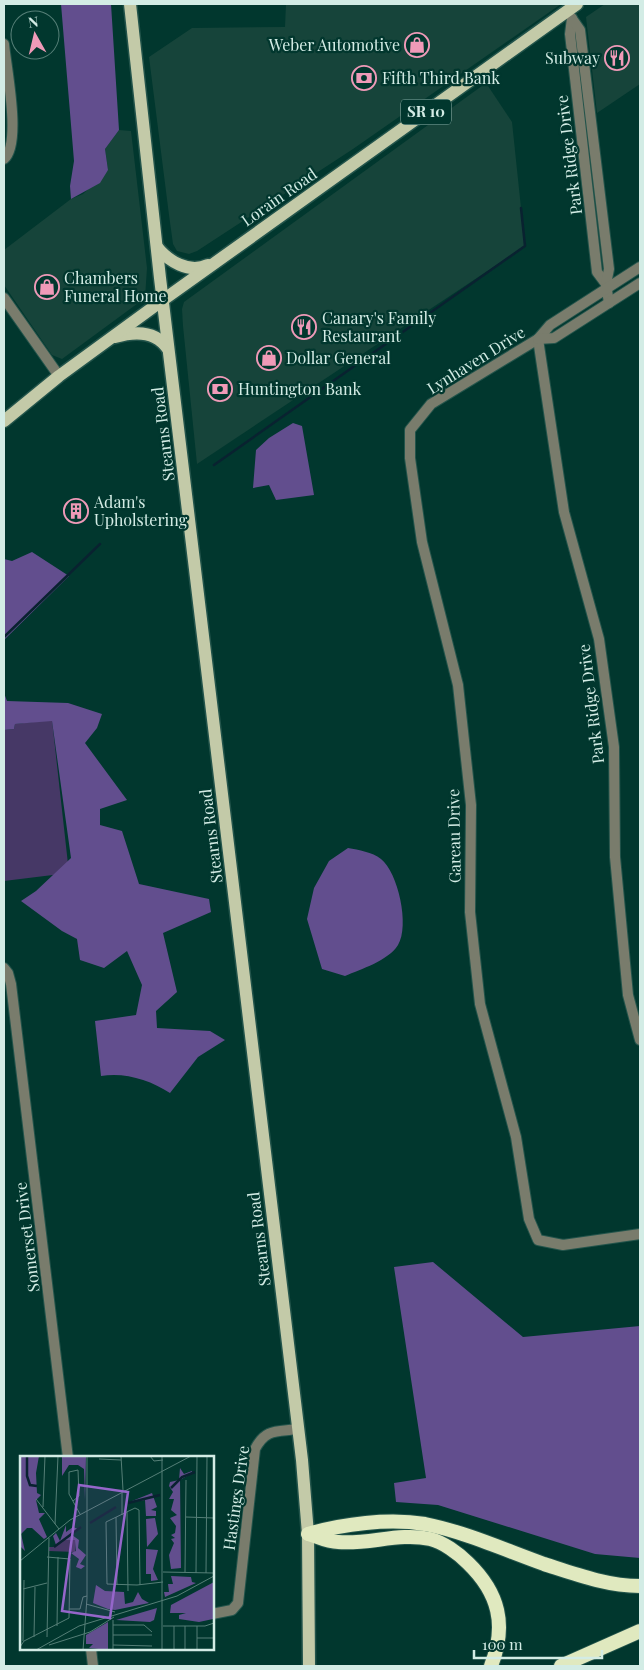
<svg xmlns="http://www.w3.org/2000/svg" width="644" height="1670" viewBox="0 0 644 1670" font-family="'Playfair Display',serif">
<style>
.built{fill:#16443a}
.green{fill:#463866}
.forest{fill:#624e8e}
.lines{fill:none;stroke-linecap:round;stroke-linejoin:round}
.stream{stroke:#092230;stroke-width:2.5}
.minor-casing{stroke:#23544b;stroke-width:12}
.major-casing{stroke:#23544b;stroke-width:15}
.highway-casing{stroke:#23544b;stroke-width:16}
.minor{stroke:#797c6c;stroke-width:10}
.major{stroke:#c3caa8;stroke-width:12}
.highway{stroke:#e0e9bf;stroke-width:14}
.labels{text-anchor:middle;stroke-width:4.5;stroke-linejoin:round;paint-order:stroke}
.shield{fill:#01372e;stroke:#94b6ae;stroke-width:1}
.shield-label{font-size:15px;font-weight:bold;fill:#d3ece5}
.poi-label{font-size:16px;fill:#d3ece5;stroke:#01372e;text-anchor:start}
.street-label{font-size:16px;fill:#d3ece5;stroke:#01372e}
.inset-river{fill:none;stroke:#092230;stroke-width:2.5}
.inset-road{fill:none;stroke:#557f77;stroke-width:1}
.view{fill:#9566ca;fill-opacity:0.15;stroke:#9566ca;stroke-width:2.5}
.inset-edge{fill:none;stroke:#d3ece5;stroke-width:2.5}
</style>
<rect width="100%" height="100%" fill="#01372e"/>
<g class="built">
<path d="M286 4H561L353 149 197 251 189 254 177 251 173 244 169 215 149 57 192 28 285 27Z"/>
<path d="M605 4H640V84L597 113 586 17Z"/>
<path d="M486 83 512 122 525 246 197 464 183 326 182 309 184 302Z"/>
<path d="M119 130 131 131 147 268 145 298 62 359 52 355 4 285V250L71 199 83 194 108 170 105 149Z"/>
</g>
<path class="green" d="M52 720 69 873 4 881V730L14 729 15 724Z"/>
<g class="forest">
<path d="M61 4H111L119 130 105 149 108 170 100 183 71 199 70 186 74 161Z"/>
<path d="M293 423 302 426 314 495 276 500 269 485 253 488 256 450 269 438Z"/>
<path d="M32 552 69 576 4 640V559L12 561Z"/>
<path d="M4 693 7 701 68 703 102 714 97 728 85 743 127 800 100 809V825L122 831 139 884 209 899 211 912 163 933 177 992 156 1011 157 1028 210 1031 225 1040 198 1057 170 1093C150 1080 125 1072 101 1076L95 1021 136 1015 142 985 127 951 104 968 80 960 77 939 62 931 21 901 36 891 71 858 52 721 15 724 14 729 4 730Z"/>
<path d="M348 848C359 850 372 852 381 859 398 872 410 926 398 945 388 961 361 969 345 976L322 969 307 919 314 888 329 861Z"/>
<path d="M433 1262 523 1337 640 1326V1558L595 1554 438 1505 396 1502 394 1483 426 1478 394 1267Z"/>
</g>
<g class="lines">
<g class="stream">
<path d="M214 465 525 246 521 208"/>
<path d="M4 637 100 544"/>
</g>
<defs>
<g id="minor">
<path d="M572 18 570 34 597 272 606 284"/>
<path d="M573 20 580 30 609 269 606 284 609 303"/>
<path d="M4 44C6 67 22 144 4 159"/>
<path d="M640 267 550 325 538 339 431 404 410 430V458L422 542 458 685 471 805 470 912 480 1004 516 1137 529 1219 538 1240 563 1245 640 1234"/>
<path d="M4 298 59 376"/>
<path d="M538 339 564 512 599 639 614 747 615 857 628 995 640 1040"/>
<path d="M538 339 554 338 640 283"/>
<path d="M4 968 8 973 11 984 68 1458"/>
<path d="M212 1614 232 1610 238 1603 255 1449C266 1428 277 1432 298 1429"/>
<path d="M91 1649 93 1666"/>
</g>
<g id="major">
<path d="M130 4 160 278 302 1460 308 1534 309 1666"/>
<path d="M157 247C168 261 189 274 208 265"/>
<path d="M115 337C135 331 156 331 168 349"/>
<path d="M4 421 59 376 163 300 577 4"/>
</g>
<g id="highway">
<path d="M308 1534C343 1524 388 1518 425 1524 465 1532 505 1550 544 1564 575 1574 607 1586 640 1586"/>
<path d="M309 1534C318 1537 328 1542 338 1542 368 1545 400 1532 430 1539 443 1542 458 1553 468 1563 499 1593 507 1625 491 1666"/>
<path d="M561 1666 640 1631"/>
</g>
</defs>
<use href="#minor" class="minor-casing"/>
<use href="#major" class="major-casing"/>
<use href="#highway" class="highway-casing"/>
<use href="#minor" class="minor"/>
<use href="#major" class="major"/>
<use href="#highway" class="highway"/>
</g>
<defs>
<symbol id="shop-ring" viewBox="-11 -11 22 22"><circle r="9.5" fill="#01372e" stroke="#ef9ab8" stroke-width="1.5"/><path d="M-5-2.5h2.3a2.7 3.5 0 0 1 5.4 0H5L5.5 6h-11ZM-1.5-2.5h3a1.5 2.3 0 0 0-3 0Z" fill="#ef9ab8"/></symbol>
<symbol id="restaurant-ring" viewBox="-11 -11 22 22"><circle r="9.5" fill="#01372e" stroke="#ef9ab8" stroke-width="1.5"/><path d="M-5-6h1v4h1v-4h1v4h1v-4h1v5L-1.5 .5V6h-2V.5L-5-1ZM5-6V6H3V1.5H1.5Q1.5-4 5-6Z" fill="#ef9ab8"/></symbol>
<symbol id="bank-ring" viewBox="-11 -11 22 22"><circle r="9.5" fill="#01372e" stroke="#ef9ab8" stroke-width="1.5"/><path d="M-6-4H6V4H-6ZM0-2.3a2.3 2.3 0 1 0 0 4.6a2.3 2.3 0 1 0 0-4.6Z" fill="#ef9ab8"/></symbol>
<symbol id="building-ring" viewBox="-11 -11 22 22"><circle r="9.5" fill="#01372e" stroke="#ef9ab8" stroke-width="1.5"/><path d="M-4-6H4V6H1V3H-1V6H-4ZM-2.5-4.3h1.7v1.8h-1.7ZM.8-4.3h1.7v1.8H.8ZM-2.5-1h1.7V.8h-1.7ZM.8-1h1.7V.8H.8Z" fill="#ef9ab8"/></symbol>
</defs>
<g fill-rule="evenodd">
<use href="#shop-ring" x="403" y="31" width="28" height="28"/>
<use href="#restaurant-ring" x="603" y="44" width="28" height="28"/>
<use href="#bank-ring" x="350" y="64" width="28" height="28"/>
<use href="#shop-ring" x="33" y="273" width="28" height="28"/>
<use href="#restaurant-ring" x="290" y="313" width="28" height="28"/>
<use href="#shop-ring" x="255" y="344" width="28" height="28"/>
<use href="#bank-ring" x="206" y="375" width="28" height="28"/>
<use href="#building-ring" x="62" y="497" width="28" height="28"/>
</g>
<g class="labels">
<rect class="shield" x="401" y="99.5" width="50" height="25" rx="4"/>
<g class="shield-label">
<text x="426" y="117">SR 10</text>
</g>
<g class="poi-label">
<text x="400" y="51" text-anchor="end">Weber Automotive</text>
<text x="600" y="64" text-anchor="end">Subway</text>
<text x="382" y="84">Fifth Third Bank</text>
<text x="64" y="284">Chambers<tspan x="64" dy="18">Funeral Home</tspan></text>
<text x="322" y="324">Canary's Family<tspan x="322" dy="18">Restaurant</tspan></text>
<text x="286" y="364">Dollar General</text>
<text x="238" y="395">Huntington Bank</text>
<text x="94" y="508">Adam's<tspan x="94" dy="18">Upholstering</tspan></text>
</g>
<g class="street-label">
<text transform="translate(569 155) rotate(-97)" y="6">Park Ridge Drive</text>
<text transform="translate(279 197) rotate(-35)" y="6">Lorain Road</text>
<text transform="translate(476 360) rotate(-32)" y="6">Lynhaven Drive</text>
<text transform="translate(163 434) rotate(-97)" y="6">Stearns Road</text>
<text transform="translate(591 704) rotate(-97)" y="6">Park Ridge Drive</text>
<text transform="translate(211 836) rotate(-97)" y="6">Stearns Road</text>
<text transform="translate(454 836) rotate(-91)" y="6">Gareau Drive</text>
<text transform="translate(27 1237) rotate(-97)" y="6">Somerset Drive</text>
<text transform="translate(259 1239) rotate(-97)" y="6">Stearns Road</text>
<text transform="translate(236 1498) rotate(-82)" y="6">Hastings Drive</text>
</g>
</g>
<g transform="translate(20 1456)">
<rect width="194" height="194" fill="#01372e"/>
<path d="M42 84H56L55 96 29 95V91H35Z" fill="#463866"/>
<path d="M0 0H19L16 17 17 37 21 39 16 44 19 57H25L19 63 27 81 24 83 12 72H7L1 78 5 95 0 90ZM42 0H66L65 44 64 13 58 9H49L42 20ZM160 12 164 18 172 15V17L160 24 161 112 151 113 149 99 154 87 151 83 155 82 151 79 155 77 156 70 150 62 157 59 151 54 154 43H149L153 36 149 30 150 26 159 24ZM132 37 137 51 131 54 136 55V60H126L125 44 107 47ZM135 62 138 78 127 91 126 63ZM46 69V76L53 71 58 73 52 79 59 84 58 92 66 99 60 108 65 110 61 113 56 111 59 103 51 97 56 95 55 84H42L41 87 33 91 36 89 33 80 36 77 40 85ZM126 93 138 94 133 113 138 124 131 125V118H126ZM151 120 171 121 172 126 176 127 145 141 144 136H149L148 128H153ZM194 126 193 163 179 166 159 163V159L166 157H150L151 149ZM76 129 85 135 104 136 105 148 113 146 118 136 122 143 129 147 95 154 88 153 73 147ZM137 152 134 164 130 166 96 164ZM88 166V194L69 192 73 188H66V179Z" fill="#624e8e"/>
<path class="inset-river" d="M7 0V20L10 29 17 30M151 32 162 21 175 16M108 47 140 39M70 67 96 51M34 91 61 71"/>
<path class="inset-road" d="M101 0 103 34M130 0 134 5 143 4M79 3 101 4M16 43 39 73M53 45 59 40 58 14 49 16V38L60 58M23 51 25 0M107 56 108 135M102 59V37M96 61 97 129M166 61 194 62M35 68 38 0M0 105 50 64 171 0M143 116 194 117M165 116 166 24M176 117 177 0M186 117 187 0M120 129 119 54 115 52 86 66 87 128 117 129 143 126M3 133 27 127M66 148 95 156M49 153H60L63 141 67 140M93 169H124L132 176M37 170 38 101M143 170H185L194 167M93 179H132M14 181 15 131M27 181 29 82M177 182H194M3 185 4 124M29 189 70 176 94 161M93 189 132 190M0 191 4 185 49 162 50 103 27 101M16 194 59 170 157 140 194 120M63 194 67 142V0M93 194V164M142 194V0M154 194V170M165 194V170M177 194V170"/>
<path class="view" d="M59 29 108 36 90 162 42 155Z"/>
<rect width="194" height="194" class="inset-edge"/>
</g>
<rect width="644" height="1670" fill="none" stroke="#d3ece5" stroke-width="10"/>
<g transform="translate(35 35) rotate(352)"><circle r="24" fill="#01372e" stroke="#557f77"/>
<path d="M0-4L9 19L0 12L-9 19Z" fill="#ef9ab8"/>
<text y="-8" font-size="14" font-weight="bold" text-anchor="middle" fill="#d3ece5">N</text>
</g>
<path d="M474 1650v8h128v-8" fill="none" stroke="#d3ece5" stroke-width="2.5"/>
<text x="482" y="1650" font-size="15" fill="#d3ece5" stroke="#01372e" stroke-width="4" paint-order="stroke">100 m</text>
</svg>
